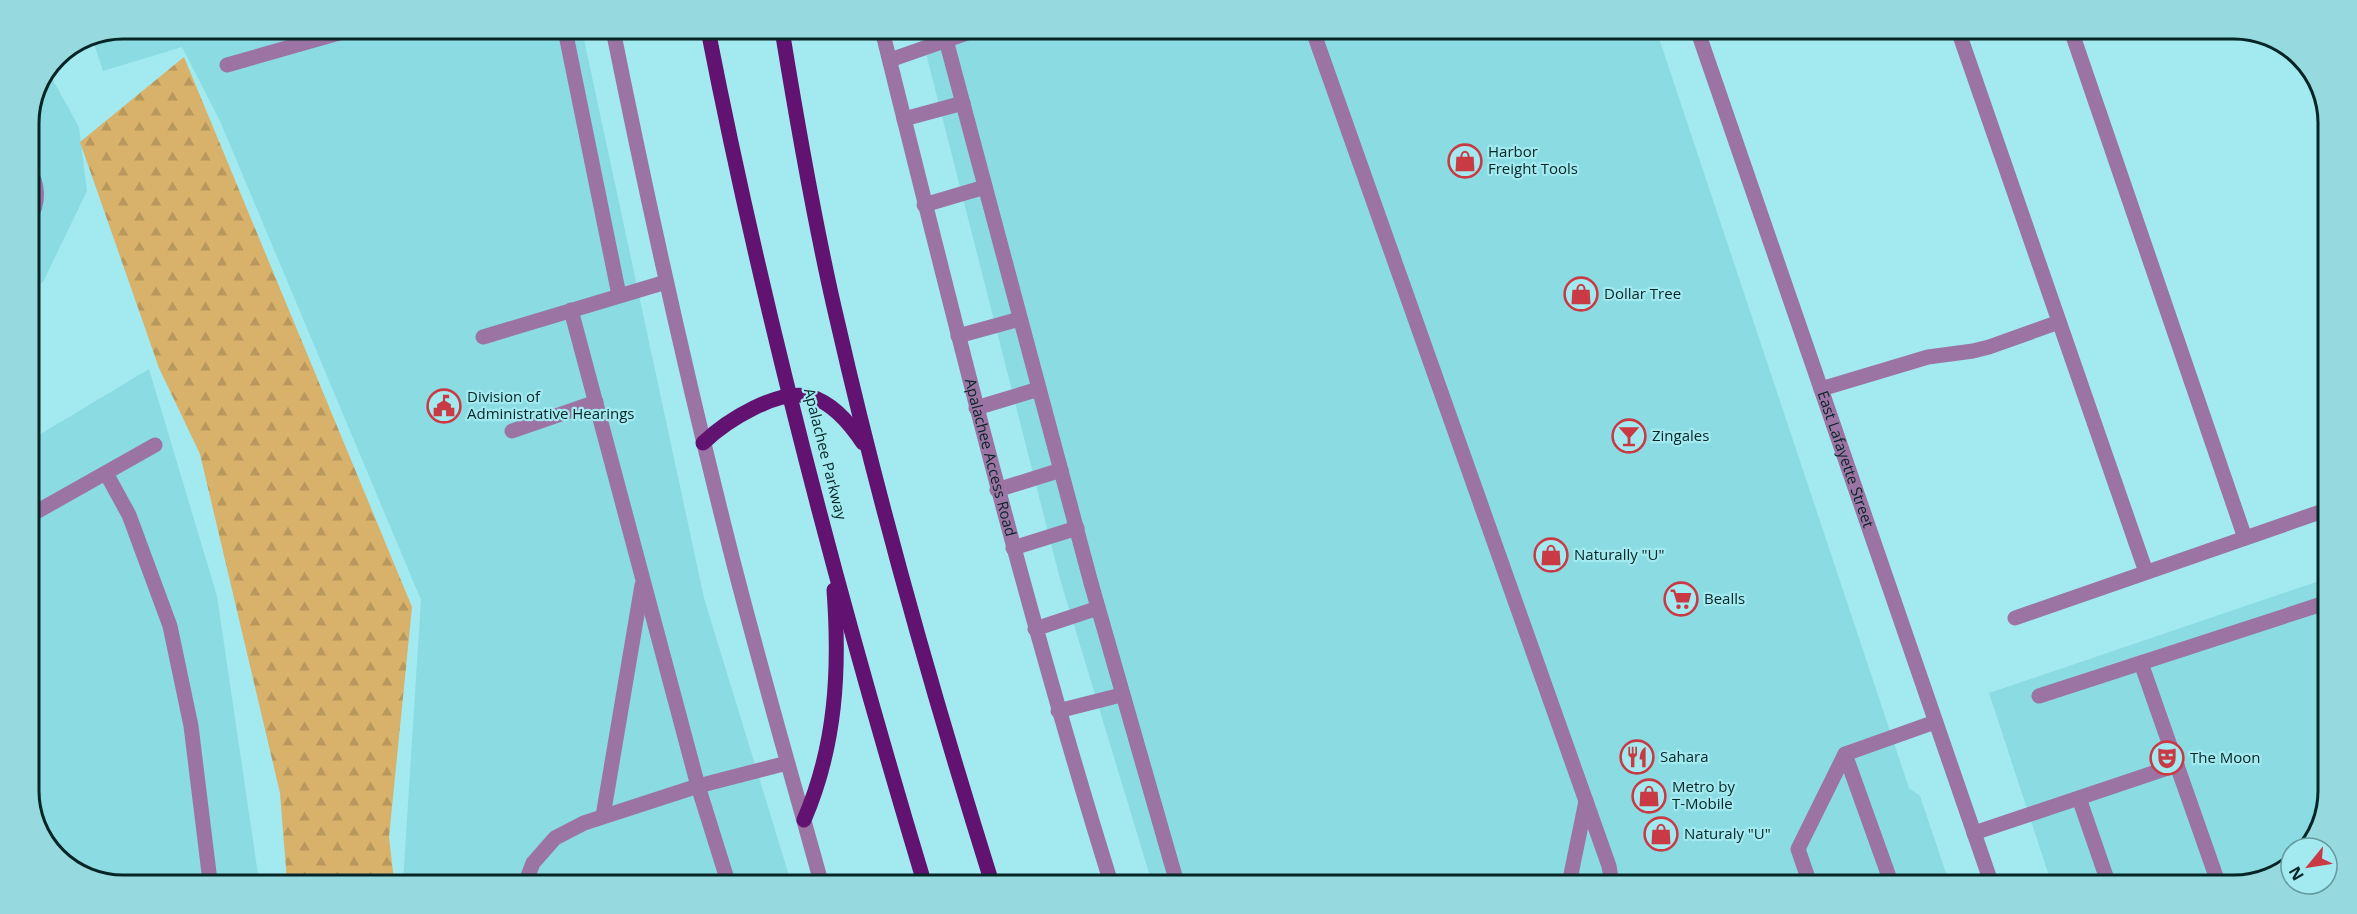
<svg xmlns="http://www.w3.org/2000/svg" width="2357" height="914" viewBox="0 0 2357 914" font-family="'Open Sans',sans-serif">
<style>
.built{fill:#8adce2}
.forest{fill:url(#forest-firs)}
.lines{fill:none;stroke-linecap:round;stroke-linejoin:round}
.minor{stroke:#9c74a3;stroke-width:15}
.major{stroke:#621270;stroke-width:15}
.labels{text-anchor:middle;stroke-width:4.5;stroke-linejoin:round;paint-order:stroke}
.poi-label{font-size:15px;fill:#062527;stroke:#a2eaef;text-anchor:start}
.street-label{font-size:15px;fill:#062527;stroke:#a2eaef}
.rim{fill:none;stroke:#062527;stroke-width:3}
</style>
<defs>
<pattern id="forest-firs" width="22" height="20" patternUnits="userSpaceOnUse" patternTransform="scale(1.5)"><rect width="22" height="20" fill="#d8b16a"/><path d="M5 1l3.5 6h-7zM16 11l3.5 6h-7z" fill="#b8985c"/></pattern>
</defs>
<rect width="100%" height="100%" fill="#a2eaef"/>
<g class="built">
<path d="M123 29 582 30 704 598 791 882 403 881 421 600 220 121 182 47 103 71 93 41Z"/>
<path d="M920 30 1657 32 1909 788 1920 796 1950 885 1152 883 1060 579Z"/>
<path d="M49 73 79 127 87 191 43 282 29 291V117Z"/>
<path d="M149 369 217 596 259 881 92 880 48 848 29 798V441Z"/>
<path d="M2325 579 2323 822 2305 848H2291V866L2235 885H2052L1989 693Z"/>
</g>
<path class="forest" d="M184 57 412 607 389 837 394 881H287L280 793 200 454 159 368 80 142Z"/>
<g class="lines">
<g class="minor">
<path d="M565 30 619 295"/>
<path d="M613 30C647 198 684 366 726 533 755 650 789 766 821 882"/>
<path id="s1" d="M882 30C953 316 1023 601 1111 883"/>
<path d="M1313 31 1609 866 1612 884"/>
<path id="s2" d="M1698 32 1992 885"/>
<path d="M1959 33 2146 572"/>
<path d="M2072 33 2245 538"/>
<path d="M946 40 1091 583 1177 883"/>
<path d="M890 60 973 31"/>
<path d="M227 65 353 29"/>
<path d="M904 119 963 103"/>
<path d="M29 169C38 184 40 203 29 218"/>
<path d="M924 205 985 187"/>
<path d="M571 310 698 786 728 882"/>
<path d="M958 336 1020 319"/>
<path d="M483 337 666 282"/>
<path d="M1821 389 1928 357 1973 351 1989 347 2059 322"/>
<path d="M976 408 1039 389"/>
<path d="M512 431 596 402"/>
<path d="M106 473 129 515 170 626 191 726 210 881"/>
<path d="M997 490 1061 470"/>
<path d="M29 516 155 445"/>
<path d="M1013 548 1077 528"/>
<path d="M2015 618 2326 510"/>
<path d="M1035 629 1098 608"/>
<path d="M2141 663 2219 885"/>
<path d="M2039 696 2325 603"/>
<path d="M1058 711 1121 695"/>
<path d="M1845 754 1892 885"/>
<path d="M2079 798 2109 885"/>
<path d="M603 816 642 585"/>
<path d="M1974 833 2177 765"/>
<path d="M526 881 533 863 555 838 584 823 698 786 787 763"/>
<path d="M1569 884 1586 801"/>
<path d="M1810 884 1798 849 1845 754 1935 722"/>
</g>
<g class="major">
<path d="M708 30C764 316 840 603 924 882"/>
<path d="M782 30C798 128 815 227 838 324 881 512 934 698 992 883"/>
<path d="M703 443C726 421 779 387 812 397 834 404 851 425 863 443"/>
<path d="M804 820C836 746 840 670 834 590"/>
</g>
</g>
<defs>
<symbol id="shop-ring" viewBox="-11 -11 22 22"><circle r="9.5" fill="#a2eaef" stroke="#ca3a45" stroke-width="1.5"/><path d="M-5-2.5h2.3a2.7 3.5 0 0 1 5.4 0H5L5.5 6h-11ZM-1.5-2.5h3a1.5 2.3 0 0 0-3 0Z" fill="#ca3a45"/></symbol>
<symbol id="civic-ring" viewBox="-11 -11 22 22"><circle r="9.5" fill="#a2eaef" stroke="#ca3a45" stroke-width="1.5"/><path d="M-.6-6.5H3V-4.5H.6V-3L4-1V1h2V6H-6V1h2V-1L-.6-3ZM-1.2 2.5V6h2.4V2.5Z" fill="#ca3a45"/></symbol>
<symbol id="bar-ring" viewBox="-11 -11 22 22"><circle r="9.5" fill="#a2eaef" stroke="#ca3a45" stroke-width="1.5"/><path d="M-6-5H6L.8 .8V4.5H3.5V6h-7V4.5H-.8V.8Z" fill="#ca3a45"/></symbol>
<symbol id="supermarket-ring" viewBox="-11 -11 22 22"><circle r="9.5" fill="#a2eaef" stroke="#ca3a45" stroke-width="1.5"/><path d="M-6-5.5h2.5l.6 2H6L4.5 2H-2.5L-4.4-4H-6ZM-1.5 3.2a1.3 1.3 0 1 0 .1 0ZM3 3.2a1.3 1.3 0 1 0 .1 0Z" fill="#ca3a45"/></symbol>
<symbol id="restaurant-ring" viewBox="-11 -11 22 22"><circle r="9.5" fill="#a2eaef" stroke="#ca3a45" stroke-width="1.5"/><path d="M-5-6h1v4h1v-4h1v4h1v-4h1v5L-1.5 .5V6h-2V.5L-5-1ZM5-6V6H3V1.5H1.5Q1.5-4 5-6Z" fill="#ca3a45"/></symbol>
<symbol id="theatre-ring" viewBox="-11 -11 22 22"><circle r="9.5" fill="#a2eaef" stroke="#ca3a45" stroke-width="1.5"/><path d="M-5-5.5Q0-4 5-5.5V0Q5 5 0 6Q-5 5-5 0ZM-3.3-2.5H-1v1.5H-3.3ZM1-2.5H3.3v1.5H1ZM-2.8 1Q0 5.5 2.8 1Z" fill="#ca3a45"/></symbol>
</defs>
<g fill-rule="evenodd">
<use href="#shop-ring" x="1446" y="142" width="38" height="38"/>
<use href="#shop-ring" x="1562" y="275" width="38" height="38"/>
<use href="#civic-ring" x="425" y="387" width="38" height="38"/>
<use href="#bar-ring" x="1610" y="417" width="38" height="38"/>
<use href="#shop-ring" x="1532" y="536" width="38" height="38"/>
<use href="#supermarket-ring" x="1662" y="580" width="38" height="38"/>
<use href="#restaurant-ring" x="1618" y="738" width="38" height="38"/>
<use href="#theatre-ring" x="2148" y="739" width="38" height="38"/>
<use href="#shop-ring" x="1630" y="777" width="38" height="38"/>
<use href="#shop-ring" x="1642" y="815" width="38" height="38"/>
</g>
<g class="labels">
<g class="poi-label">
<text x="1488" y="157">Harbor<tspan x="1488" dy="17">Freight Tools</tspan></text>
<text x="1604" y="299">Dollar Tree</text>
<text x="467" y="402">Division of<tspan x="467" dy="17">Administrative Hearings</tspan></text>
<text x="1652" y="441">Zingales</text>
<text x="1574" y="560">Naturally "U"</text>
<text x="1704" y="604">Bealls</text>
<text x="1660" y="762">Sahara</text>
<text x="2190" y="763">The Moon</text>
<text x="1672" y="792">Metro by<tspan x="1672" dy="17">T-Mobile</tspan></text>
<text x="1684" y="839">Naturaly "U"</text>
</g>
<g class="street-label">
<text transform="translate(825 454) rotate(76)" y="5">Apalachee Parkway</text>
<text dy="5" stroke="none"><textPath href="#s1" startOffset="441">Apalachee Access Road</textPath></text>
<text dy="5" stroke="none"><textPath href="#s2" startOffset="452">East Lafayette Street</textPath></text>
</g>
</g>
<path d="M0 0H2357V914H0ZM123 39H2234A84 84 0 0 1 2318 123V791A84 84 0 0 1 2234 875H123A84 84 0 0 1 39 791V123A84 84 0 0 1 123 39Z" fill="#96dadf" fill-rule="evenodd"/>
<path class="rim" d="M123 39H2234A84 84 0 0 1 2318 123V791A84 84 0 0 1 2234 875H123A84 84 0 0 1 39 791V123A84 84 0 0 1 123 39Z"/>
<g transform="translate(2309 866) rotate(240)"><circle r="28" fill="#a2eaef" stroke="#649b9f" stroke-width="1.5"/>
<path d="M0-4.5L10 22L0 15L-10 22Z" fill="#ca3a45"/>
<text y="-9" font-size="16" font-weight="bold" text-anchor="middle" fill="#062527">N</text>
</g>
</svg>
